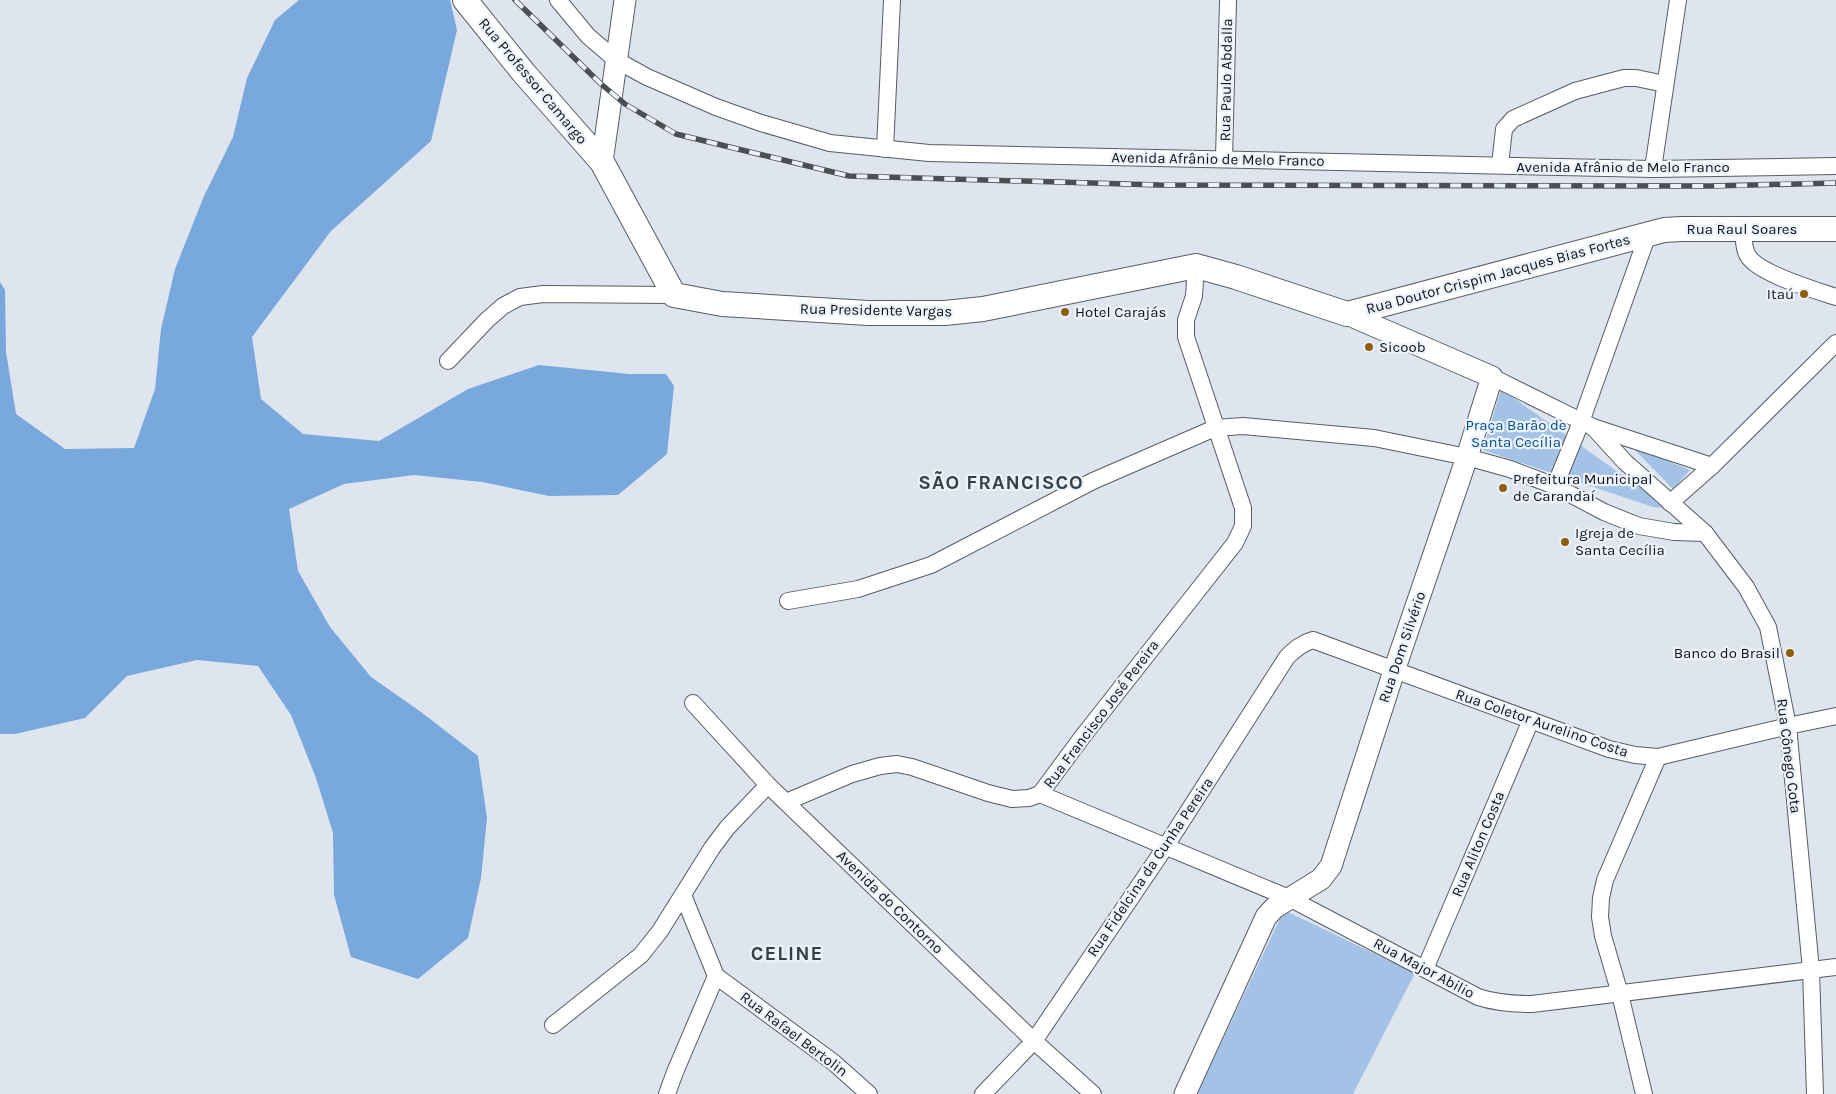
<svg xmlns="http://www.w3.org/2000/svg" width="1836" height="1094" viewBox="0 0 1836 1094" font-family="Karla,sans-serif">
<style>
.green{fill:#a3c2e5}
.forest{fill:#78a8dc}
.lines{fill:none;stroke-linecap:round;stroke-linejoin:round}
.minor-casing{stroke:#565c63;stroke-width:18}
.tertiary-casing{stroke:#565c63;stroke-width:23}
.secondary-casing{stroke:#565c63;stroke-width:26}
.minor{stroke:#fff;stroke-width:16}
.tertiary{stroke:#fff;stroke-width:21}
.secondary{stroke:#fff;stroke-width:24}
.rail-casing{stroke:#4b4f53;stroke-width:5.5}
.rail{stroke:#ebf2fb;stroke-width:4;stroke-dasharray:11;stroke-linecap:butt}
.poi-dot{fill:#8f5e0c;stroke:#ebf2fb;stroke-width:2}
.labels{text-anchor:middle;stroke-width:4.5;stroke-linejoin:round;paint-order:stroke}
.street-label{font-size:15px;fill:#101215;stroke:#ebf2fb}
.poi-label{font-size:15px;fill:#101215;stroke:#ebf2fb;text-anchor:start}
.park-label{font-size:15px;fill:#044e8d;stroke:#ebf2fb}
.district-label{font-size:20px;font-weight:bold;letter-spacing:1px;fill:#383e45;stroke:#ebf2fb}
</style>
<rect width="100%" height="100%" fill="#dee5ee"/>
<g class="green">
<path d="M1501 389 1670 509 1653 507 1483 450Z"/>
<path d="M1631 446 1690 470 1673 489Z"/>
<path d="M1284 910 1415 973 1353 1094H1197Z"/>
</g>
<path class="forest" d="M299 0H450L457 30 431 141 331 231 252 337 261 399 303 434 379 441 468 389 539 365 629 374H666L674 386 667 454 618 495 549 496 482 482 414 475 344 484 289 509 298 571 330 627 371 677 421 712 478 756 487 818 481 878 468 938 418 979 351 957 334 895 333 833 316 778 291 715 258 666 197 660 127 676 85 718 15 734H0V282L5 290 6 352 16 414 65 449 134 448 155 389 161 329 175 269 204 196 233 137 247 78 275 20Z"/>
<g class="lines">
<defs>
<g id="minor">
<path d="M558 0 588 36 616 60 647 77 716 107 761 123 830 143 929 153 1653 169 1836 166"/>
<path d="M885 149 892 0"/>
<path d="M1224 159 1228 0"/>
<path d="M1500 165 1504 129 1513 119 1575 91 1624 78H1636L1665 84"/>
<path d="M1653 169 1678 0"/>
<path d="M1743 229C1744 238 1743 248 1748 256 1759 274 1815 290 1836 297"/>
<path d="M448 361 487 320 503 306 520 297 543 294 674 295"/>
<path d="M1492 377 1593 427 1712 466"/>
<path d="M1593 427 1625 462 1705 533 1746 587 1768 627 1788 726 1811 970 1815 1094"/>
<path d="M1555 486 1581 422 1648 234"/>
<path d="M1670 503 1712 466 1836 343"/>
<path d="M788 601 858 589 931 565 1093 481 1215 428 1243 426 1374 438 1467 457 1510 469 1555 486 1604 512 1639 526 1674 532 1705 533"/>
<path d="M693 703 768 785 1034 1041 1093 1094"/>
<path d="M1040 794 1289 898 1478 997C1496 1003 1512 1004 1532 1004L1836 967"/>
<path d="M786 802 852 774 880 766 897 764 912 767 988 793 1012 799 1029 798 1040 794 1083 736 1235 543 1243 526V508L1186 337V320L1194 296 1196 266"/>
<path d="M1425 969 1531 720"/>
<path d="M716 976 833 1062 869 1094"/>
<path d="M553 1025 641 955 660 931 712 848 727 828 768 785"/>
<path d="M667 1094 675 1072 716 976 683 895"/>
<path d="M983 1094 1034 1041 1166 846 1287 657C1295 649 1302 643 1313 640L1609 749 1635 755 1658 757 1788 726 1836 716"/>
<path d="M1644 1094 1620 994 1603 936 1600 917 1601 898 1605 880 1658 757"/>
</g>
<g id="tertiary">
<path d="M602 162 625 0"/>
<path d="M1185 1094 1266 917 1274 908 1321 879 1331 866 1394 671 1467 457 1492 377 1347 314"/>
</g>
<path id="secondary" d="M465 0 523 72 602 162 674 295 722 304 868 313H945L983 309 1196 266 1236 277 1347 314 1664 230 1681 229H1836"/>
</defs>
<use href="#minor" class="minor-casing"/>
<use href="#tertiary" class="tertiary-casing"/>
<use href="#secondary" class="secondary-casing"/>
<use href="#minor" class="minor"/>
<use href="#tertiary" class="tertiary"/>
<use href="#secondary" class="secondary"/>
<defs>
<path id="rail" d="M515 0 601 84 625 104 676 134 849 176 1159 185 1711 186 1836 183"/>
</defs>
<use href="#rail" class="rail-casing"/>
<use href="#rail" class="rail"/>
</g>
<g class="poi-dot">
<circle cx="1804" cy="294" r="5"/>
<circle cx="1065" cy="312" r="5"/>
<circle cx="1369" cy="347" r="5"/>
<circle cx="1503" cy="488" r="5"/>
<circle cx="1565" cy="542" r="5"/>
<circle cx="1790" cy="653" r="5"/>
</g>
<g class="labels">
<g class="street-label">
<text transform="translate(1226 80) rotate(-89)" y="5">Rua Paulo Abdalla</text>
<text transform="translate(533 81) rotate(50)" y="5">Rua Professor Camargo</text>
<text transform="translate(1218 159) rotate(1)" y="5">Avenida Afrânio de Melo Franco</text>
<text x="1623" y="172">Avenida Afrânio de Melo Franco</text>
<text x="1742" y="234">Rua Raul Soares</text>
<text transform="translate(1498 274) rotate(-15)" y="5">Rua Doutor Crispim Jacques Bias Fortes</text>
<text transform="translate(876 310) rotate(1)" y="5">Rua Presidente Vargas</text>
<text transform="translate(1402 647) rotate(-71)" y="5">Rua Dom Silvério</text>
<text transform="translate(1101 714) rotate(-53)" y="5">Rua Francisco José Pereira</text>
<text transform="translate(1542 723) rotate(19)" y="5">Rua Coletor Aurelino Costa</text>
<text transform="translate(1789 756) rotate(83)" y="5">Rua Cônego Cota</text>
<text transform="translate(1478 844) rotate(-67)" y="5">Rua Aliton Costa</text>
<text transform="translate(1150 867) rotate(-56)" y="5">Rua Fidelcina da Cunha Pereira</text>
<text transform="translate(890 902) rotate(44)" y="5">Avenida do Contorno</text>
<text transform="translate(1424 968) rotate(28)" y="5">Rua Major Abilio</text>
<text transform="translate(794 1034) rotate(37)" y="5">Rua Rafael Bertolin</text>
</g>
<g class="poi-label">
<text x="1794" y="299" text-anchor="end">Itaú</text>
<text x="1075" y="317">Hotel Carajás</text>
<text x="1379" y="352">Sicoob</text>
<text x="1513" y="484">Prefeitura Municipal<tspan x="1513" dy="17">de Carandaí</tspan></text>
<text x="1575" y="538">Igreja de<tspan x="1575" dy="17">Santa Cecília</tspan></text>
<text x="1780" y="658" text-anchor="end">Banco do Brasil</text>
</g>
<g class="park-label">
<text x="1516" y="430">Praça Barão de<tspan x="1516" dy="17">Santa Cecília</tspan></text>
</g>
<g class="district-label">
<text x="1001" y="489">SÃO FRANCISCO</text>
<text x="787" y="960">CELINE</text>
</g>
</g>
</svg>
